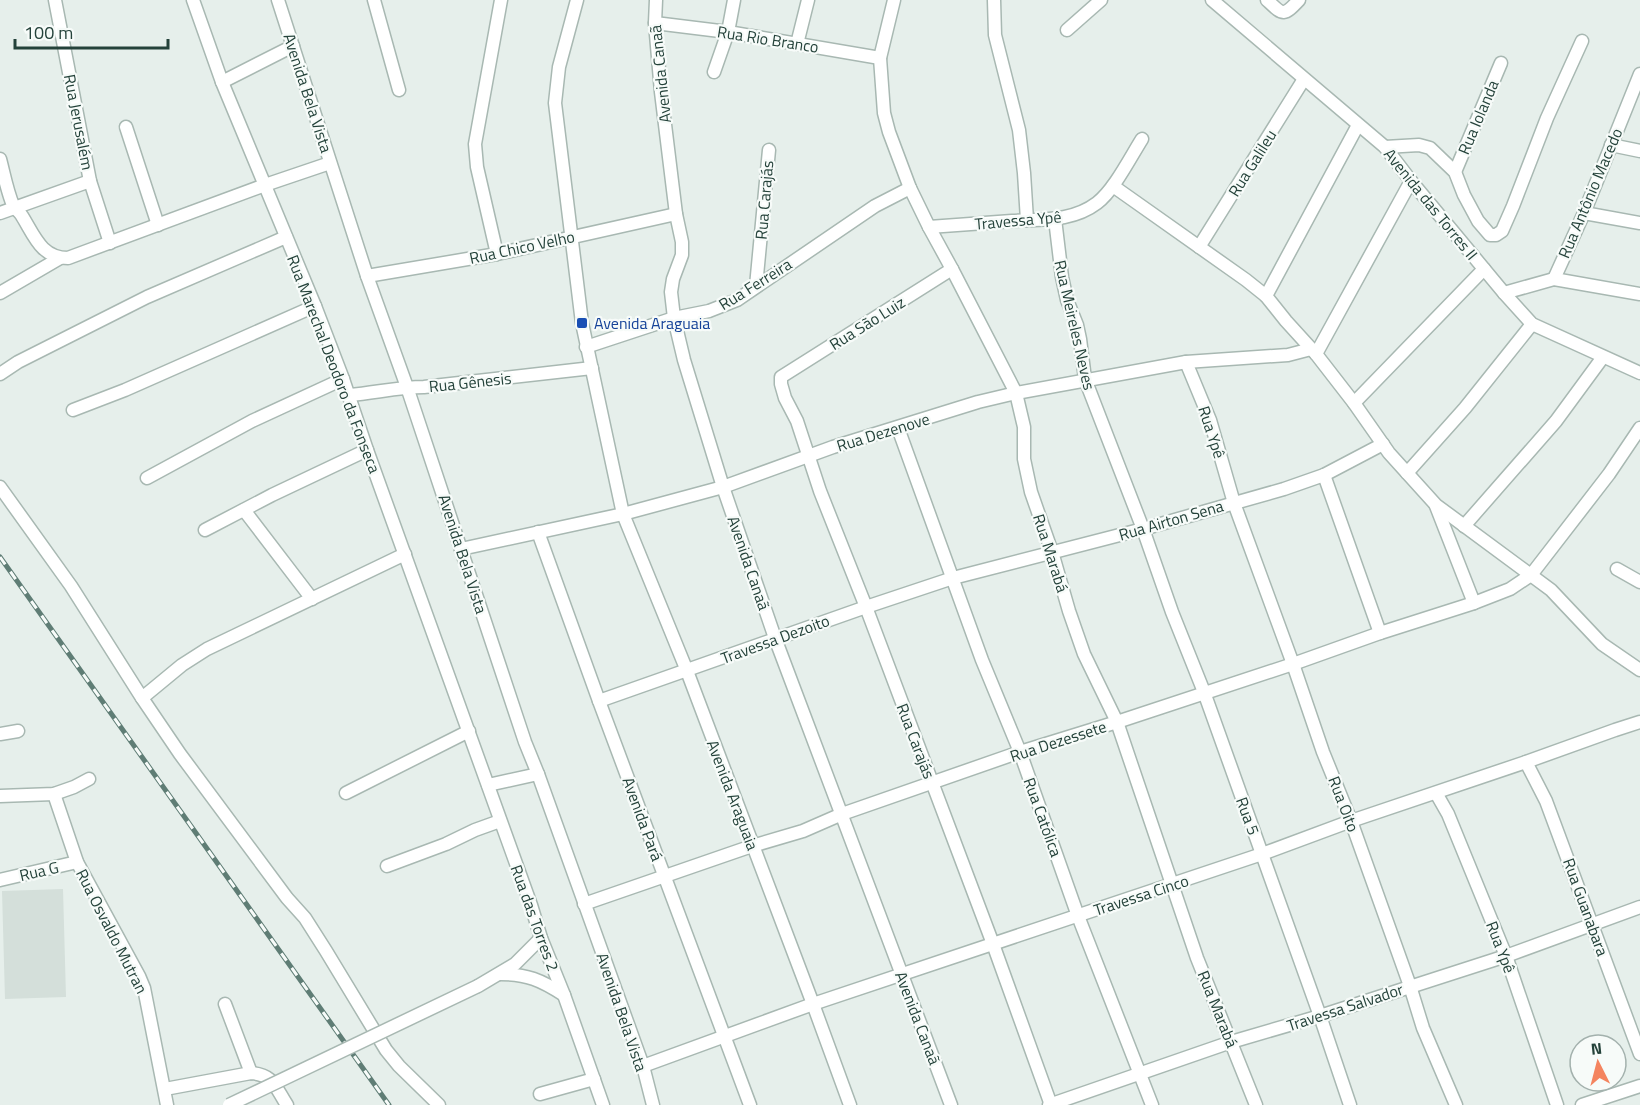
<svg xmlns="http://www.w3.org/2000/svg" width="1640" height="1105" viewBox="0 0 1640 1105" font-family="'Titillium Web',sans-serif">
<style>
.built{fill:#d4dfda}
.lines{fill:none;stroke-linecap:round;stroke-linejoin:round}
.minor-casing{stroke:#a8b8b2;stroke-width:15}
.minor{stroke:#fff;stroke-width:12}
.rail-casing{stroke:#5f7d75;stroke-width:5}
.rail{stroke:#f7fbf9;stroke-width:3;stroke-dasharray:9;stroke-linecap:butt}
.minor-bridge-casing{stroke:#a8b8b2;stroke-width:15;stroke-linecap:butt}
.minor-bridge{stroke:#fff;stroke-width:12}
.transit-dot{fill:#1a4fb4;stroke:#f7fbf9;stroke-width:2}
.labels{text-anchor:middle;stroke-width:4.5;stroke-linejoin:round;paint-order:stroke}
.street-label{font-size:16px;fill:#24423a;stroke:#f7fbf9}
.transit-label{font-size:16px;fill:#164399;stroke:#f7fbf9;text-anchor:start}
</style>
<rect width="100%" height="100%" fill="#e6efeb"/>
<path class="built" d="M63 889 66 997 5 999 2 891Z"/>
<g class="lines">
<defs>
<g id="minor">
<path d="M55 0 90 181 110 243"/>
<path d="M193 0 222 82 315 306 343 379 367 450 531 905 541 938 564 995 603 1105"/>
<path d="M278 0 367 276 407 387 525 742 538 774 643 1066 653 1105"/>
<path d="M374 0 399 90"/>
<path d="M577 0 559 67 555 103 582 323 623 514 687 671 813 1004 850 1105"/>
<path d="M656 0 655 23 661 92 676 214 682 242V255L673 279 671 292 674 318 684 360 723 487 775 638 951 1105"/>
<path d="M894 0 880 58 884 113 889 132 910 188 929 227 952 269 1016 393 1024 427V459L1031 492 1052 552 1069 611 1084 654 1117 722 1197 958 1256 1105"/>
<path d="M994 0 995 35 1019 130 1024 173 1027 220"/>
<path d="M1212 0 1385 147 1411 181 1504 293 1532 324 1640 373"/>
<path d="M1267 0C1283 15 1283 17 1299 0"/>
<path d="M655 23 728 32 880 58"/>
<path d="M1067 30 1101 0"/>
<path d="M797 44 808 0"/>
<path d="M714 72 728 32 734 0"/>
<path d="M222 82 293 46"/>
<path d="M126 127 158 225"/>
<path d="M1611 145 1640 151"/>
<path d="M1385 147 1419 145 1430 148 1455 172 1464 195 1478 221 1490 235H1496L1502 231 1513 206 1547 118 1582 41"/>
<path d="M0 159C4 174 7 191 13 205 15 209 20 212 22 216 34 235 41 258 68 258L265 185 330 163"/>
<path d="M1455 172 1501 63"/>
<path d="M1113 186 1246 280 1266 296 1286 321 1316 354 1354 403 1389 453 1436 505 1551 590 1602 644 1640 670"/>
<path d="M0 213 90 181"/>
<path d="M1584 213 1640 223"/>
<path d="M1055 219 1062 277 1067 300 1077 325 1080 339 1085 379 1143 529 1172 612 1204 692 1320 1016 1350 1105"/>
<path d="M929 227C957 225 984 223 1012 221 1041 219 1072 222 1097 203 1114 190 1130 158 1142 139"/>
<path d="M1199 247 1304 79"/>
<path d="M497 254 477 167 475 144 501 0"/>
<path d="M952 269 781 377V384L785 398 797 421 820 491 866 607 993 944 1051 1105"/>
<path d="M367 276 497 254 676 214"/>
<path d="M1554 279 1584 213 1640 74"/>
<path d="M756 286 769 150"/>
<path d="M0 293 60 258"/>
<path d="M1504 293 1554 279 1640 294"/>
<path d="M1266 296 1358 125"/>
<path d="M586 347 674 318 709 311 737 300 875 206 910 188"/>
<path d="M1316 354 1411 181"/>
<path d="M1186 362 1210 420 1234 503 1293 664 1323 752 1351 821 1410 986 1423 1028 1456 1105"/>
<path d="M0 374 18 362 147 297 286 237"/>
<path d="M349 395C375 393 398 387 424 387L592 368"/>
<path d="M1354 403 1484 269"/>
<path d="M73 410 125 390 315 306"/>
<path d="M898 428 982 660 1020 752 1078 916 1152 1105"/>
<path d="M1407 473 1465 408 1532 324"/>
<path d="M1324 475 1380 633"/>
<path d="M147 478 252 421 343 379"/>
<path d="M0 487 71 586 142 698 180 754 287 898 305 918 326 951 386 1050 399 1066 439 1105"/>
<path d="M1436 506 1474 603"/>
<path d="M244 510 312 599"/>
<path d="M1464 526 1556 421 1603 357"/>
<path d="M205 530 272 495 367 450"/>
<path d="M538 532 599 701 750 1105"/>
<path d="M461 549 623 514 723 487 833 447 978 402 1016 393 1186 362 1288 355 1311 349"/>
<path d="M1617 569 1640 582"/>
<path d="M142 698 182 665 207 649 405 554"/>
<path d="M599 701 866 607 953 578 1143 529 1284 489 1324 475 1383 444"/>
<path d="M0 734 18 731"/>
<path d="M1526 762 1546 801 1640 1054"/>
<path d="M488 785 538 774"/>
<path d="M346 793 469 731"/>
<path d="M1436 793 1448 814 1506 956 1557 1105"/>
<path d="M54 794 77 862 139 976 144 988 167 1105"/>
<path d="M0 796 54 794 74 787 89 779"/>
<path d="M387 866 446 844 475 830 500 821"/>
<path d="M0 880 77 862"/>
<path d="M584 904 752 846 803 831 842 814 1020 752 1117 722 1293 664 1380 633 1474 603 1510 589 1531 575 1609 474 1640 428"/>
<path d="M500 974C527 974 541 980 564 995"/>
<path d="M478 986 515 964 541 938"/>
<path d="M225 1004 251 1073"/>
<path d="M643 1066 813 1004 1262 854 1351 821 1526 762 1615 730 1640 722"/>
<path d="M165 1089 251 1073C274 1075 275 1087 287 1105"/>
<path d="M540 1094 594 1079"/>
<path d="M1049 1105 1231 1042 1320 1016 1506 956 1640 907"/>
<path d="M1582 1105 1640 1086"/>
</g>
</defs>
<use href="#minor" class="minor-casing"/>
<use href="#minor" class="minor"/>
<defs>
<path id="rail" d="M0 557 389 1105"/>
</defs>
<use href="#rail" class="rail-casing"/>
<use href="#rail" class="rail"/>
<defs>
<path id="minor-bridge" d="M229 1105 478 986"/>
</defs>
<use href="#minor-bridge" class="minor-bridge-casing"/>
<use href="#minor-bridge" class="minor-bridge"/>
</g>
<rect class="transit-dot" x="576" y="317" width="12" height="12" rx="3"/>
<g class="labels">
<g class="street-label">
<text transform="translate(768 39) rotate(9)" y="6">Rua Rio Branco</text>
<text transform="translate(660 74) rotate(-96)" y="6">Avenida Canaã</text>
<text transform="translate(308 93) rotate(72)" y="6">Avenida Bela Vista</text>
<text transform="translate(1478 117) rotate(-67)" y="6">Rua Iolanda</text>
<text transform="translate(79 122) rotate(79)" y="6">Rua Jerusalém</text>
<text transform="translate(1252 163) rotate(-58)" y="6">Rua Galileu</text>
<text transform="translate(1590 193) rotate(-67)" y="6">Rua Antônio Macedo</text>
<text transform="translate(764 200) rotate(-85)" y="6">Rua Carajás</text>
<text transform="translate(1431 204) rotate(51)" y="6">Avenida das Torres II</text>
<text transform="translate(1018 220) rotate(-5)" y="6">Travessa Ypê</text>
<text transform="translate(522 247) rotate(-12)" y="6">Rua Chico Velho</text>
<text transform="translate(755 284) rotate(-32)" y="6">Rua Ferreira</text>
<text transform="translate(867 323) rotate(-32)" y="6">Rua São Luiz</text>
<text transform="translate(1075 325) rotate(77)" y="6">Rua Meireles Neves</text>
<text transform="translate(334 364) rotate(69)" y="6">Rua Marechal Deodoro da Fonseca</text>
<text transform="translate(470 382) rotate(-6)" y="6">Rua Gênesis</text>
<text transform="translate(883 432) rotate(-17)" y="6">Rua Dezenove</text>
<text transform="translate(1212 432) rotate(72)" y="6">Rua Ypê</text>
<text transform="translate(1171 520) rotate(-16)" y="6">Rua Airton Sena</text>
<text transform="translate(1051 553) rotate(72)" y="6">Rua Marabá</text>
<text transform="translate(463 554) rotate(72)" y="6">Avenida Bela Vista</text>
<text transform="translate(749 563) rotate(71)" y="6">Avenida Canaã</text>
<text transform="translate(775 639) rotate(-20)" y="6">Travessa Dezoito</text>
<text transform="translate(916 741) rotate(69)" y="6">Rua Carajás</text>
<text transform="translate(1058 741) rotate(-18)" y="6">Rua Dezessete</text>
<text transform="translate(733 795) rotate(69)" y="6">Avenida Araguaia</text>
<text transform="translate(1344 804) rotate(69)" y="6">Rua Oito</text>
<text transform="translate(1248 816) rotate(70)" y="6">Rua 5</text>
<text transform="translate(1043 817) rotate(70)" y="6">Rua Católica</text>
<text transform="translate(643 819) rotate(70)" y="6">Avenida Pará</text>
<text transform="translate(39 871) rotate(-13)" y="6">Rua G</text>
<text transform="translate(1141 895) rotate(-18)" y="6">Travessa Cinco</text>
<text transform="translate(1586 907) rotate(70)" y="6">Rua Guanabara</text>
<text transform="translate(535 918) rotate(70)" y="6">Rua das Torres 2</text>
<text transform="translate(112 931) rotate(63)" y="6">Rua Osvaldo Mutran</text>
<text transform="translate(1501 947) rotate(69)" y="6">Rua Ypê</text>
<text transform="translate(1345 1007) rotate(-18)" y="6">Travessa Salvador</text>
<text transform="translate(1218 1009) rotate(68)" y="6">Rua Marabá</text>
<text transform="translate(622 1012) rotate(71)" y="6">Avenida Bela Vista</text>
<text transform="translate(918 1018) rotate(69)" y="6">Avenida Canaã</text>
</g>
<g class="transit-label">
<text x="594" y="329">Avenida Araguaia</text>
</g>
</g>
<g transform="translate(1598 1063) rotate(354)"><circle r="28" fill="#f7fbf9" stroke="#a3b1ad" stroke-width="1.5"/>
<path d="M0-4.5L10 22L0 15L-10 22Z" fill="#f4845f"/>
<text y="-9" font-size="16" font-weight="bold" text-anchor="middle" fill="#24423a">N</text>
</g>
<path d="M15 39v9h153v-9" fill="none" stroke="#24423a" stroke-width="3"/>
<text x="24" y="39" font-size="18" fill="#24423a" stroke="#f7fbf9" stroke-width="4.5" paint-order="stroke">100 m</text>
</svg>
